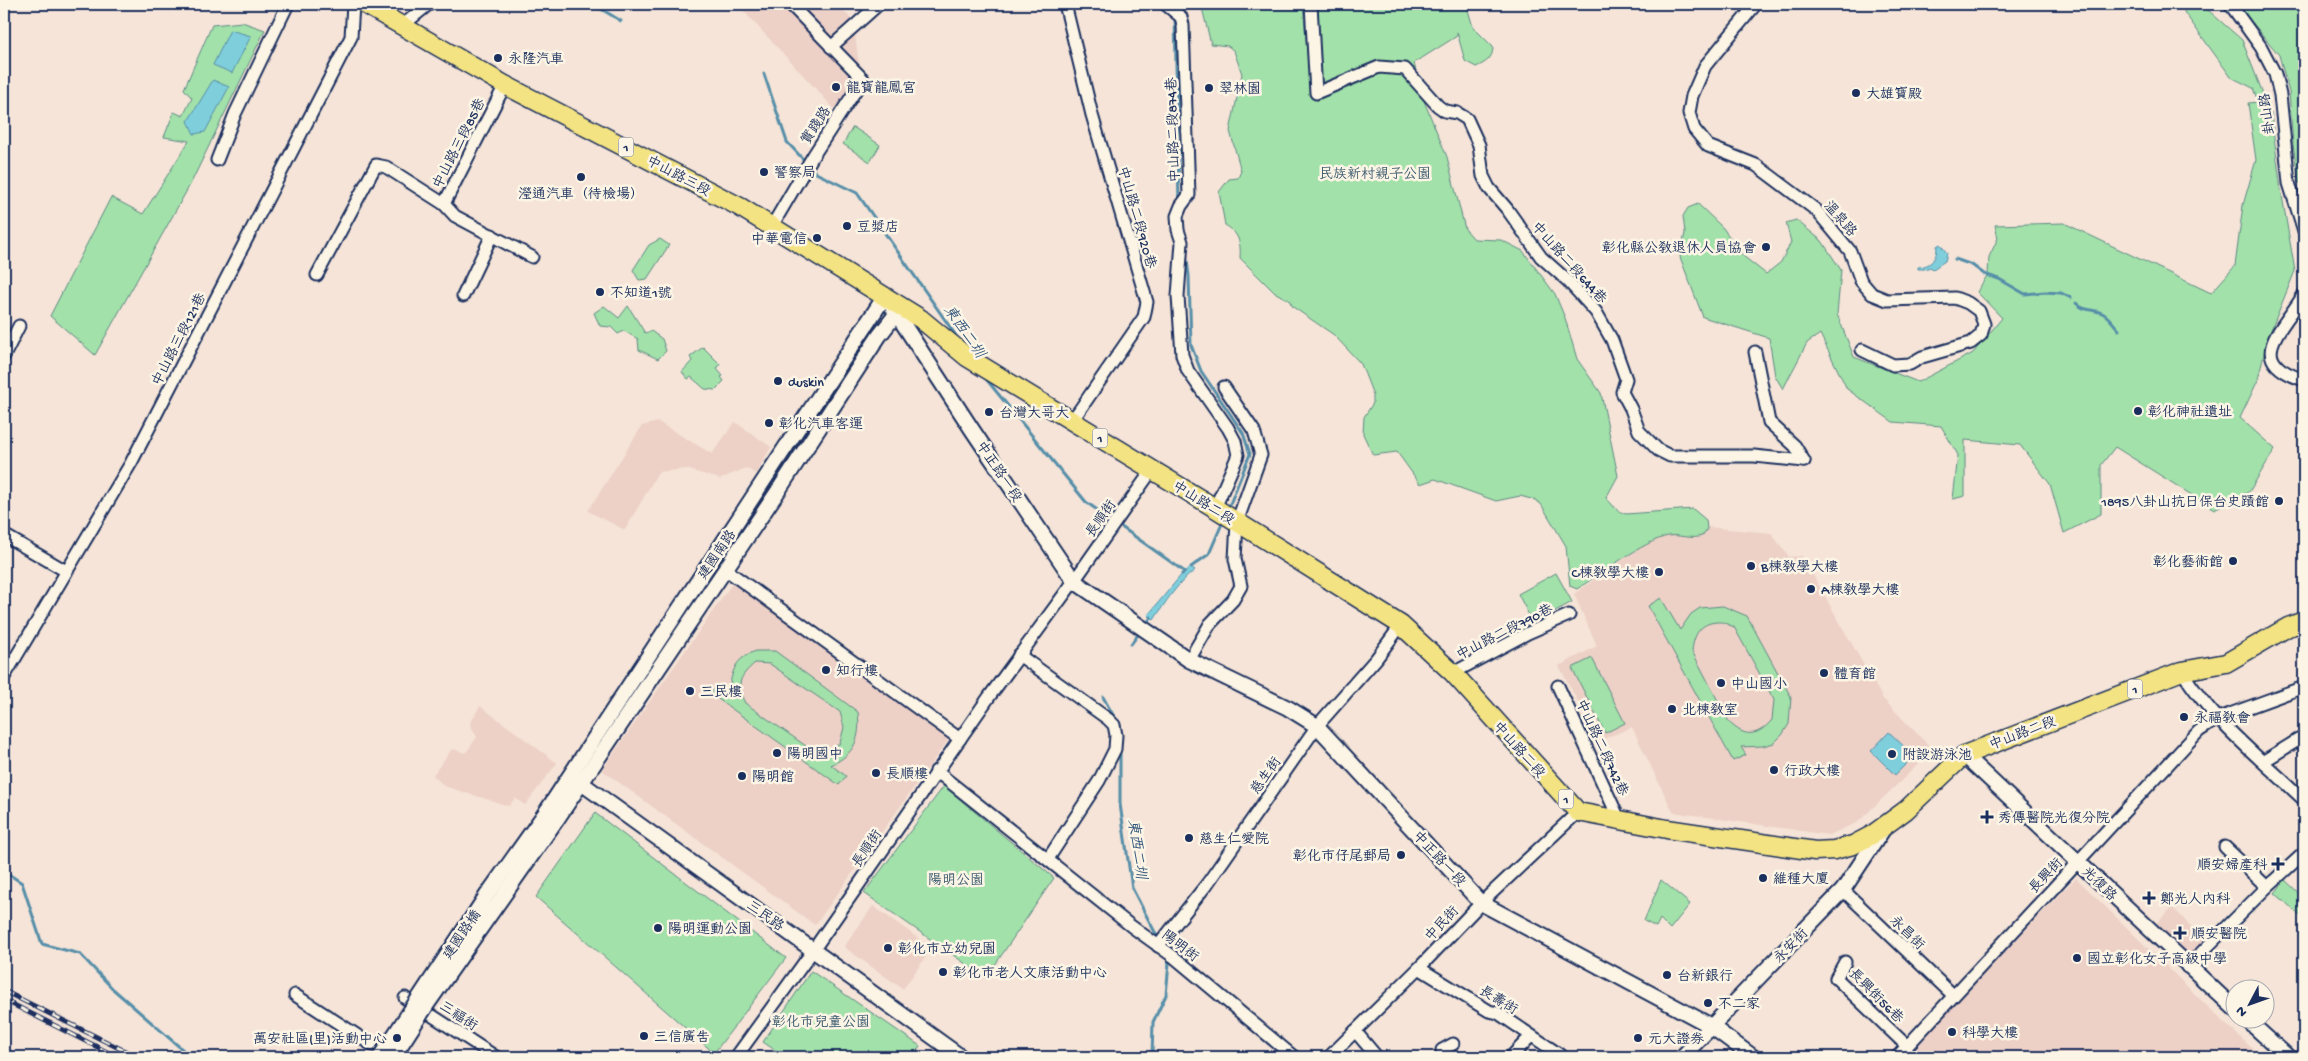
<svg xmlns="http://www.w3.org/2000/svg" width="2308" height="1061" viewBox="0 0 2308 1061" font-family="'Gochi Hand','LXGW WenKai TC',sans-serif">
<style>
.built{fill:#edd0c6}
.green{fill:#a2e1a9;stroke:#5e8884;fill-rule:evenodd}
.water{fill:#7fcedb;stroke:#578ea9}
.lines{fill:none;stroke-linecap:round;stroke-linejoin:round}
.stream{stroke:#578ea9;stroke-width:3}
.minor-casing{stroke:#1b2f5e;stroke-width:15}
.tertiary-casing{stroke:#1b2f5e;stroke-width:18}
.primary-casing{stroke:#1b2f5e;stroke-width:21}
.minor{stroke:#fcf5e5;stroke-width:11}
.tertiary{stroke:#fcf5e5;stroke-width:14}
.primary{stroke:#f4e382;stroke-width:18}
.rail-casing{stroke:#1b2f5e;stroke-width:5}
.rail{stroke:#fcf5e5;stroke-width:3;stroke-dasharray:9;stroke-linecap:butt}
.tertiary-bridge-casing{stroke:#1b2f5e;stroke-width:18;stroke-linecap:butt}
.tertiary-bridge{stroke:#fcf5e5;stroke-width:14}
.poi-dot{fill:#1b2f5e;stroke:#fcf5e5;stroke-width:2}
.labels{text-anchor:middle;stroke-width:5;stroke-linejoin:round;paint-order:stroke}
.shield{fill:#fcf5e5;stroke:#5e6a86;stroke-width:1}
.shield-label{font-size:12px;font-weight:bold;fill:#1b2f5e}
.poi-label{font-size:14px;fill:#1b2f5e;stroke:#fcf5e5;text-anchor:start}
.street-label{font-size:14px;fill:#1b2f5e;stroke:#fcf5e5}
.park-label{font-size:14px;fill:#3d5c71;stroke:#fcf5e5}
.water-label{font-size:15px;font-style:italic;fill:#34577d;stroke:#fcf5e5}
</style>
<rect width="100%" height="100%" fill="#f5e4d7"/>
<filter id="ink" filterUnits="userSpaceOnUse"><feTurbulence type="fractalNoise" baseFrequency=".02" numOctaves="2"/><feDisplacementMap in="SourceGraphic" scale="10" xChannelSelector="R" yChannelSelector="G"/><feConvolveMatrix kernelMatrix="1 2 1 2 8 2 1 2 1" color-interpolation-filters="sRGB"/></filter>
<g filter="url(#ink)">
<g class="built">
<path d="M737 4H837L853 21 862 85 842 117Z"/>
<path d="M658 422 712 454 735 422 771 447 756 474 746 468 720 479 686 469 658 472 625 530 588 511 642 426Z"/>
<path d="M1673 524 1771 533 1789 557 1802 556 1883 699 1933 750 1858 822 1829 835 1673 812 1632 727 1599 741 1559 666 1597 646 1574 594Z"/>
<path d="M734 581 951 736 815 925 602 770Z"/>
<path d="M480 706 557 763 525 805 515 798 509 806 444 786 433 775 452 749 466 753 477 737 470 724Z"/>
<path d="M2076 878 2208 1007 2261 1057H1927L1913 1044Z"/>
<path d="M873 906 932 948 903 989 844 947Z"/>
<path d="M2172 907 2205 941 2189 959 2155 925Z"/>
</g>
<g class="green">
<path d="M1201 4H1303L1311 96 1312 4H1474L1468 10 1473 27 1493 47C1493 59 1485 63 1476 67L1465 61 1457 32V36L1414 63 1422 96 1447 157 1465 229 1474 239 1501 240 1523 251 1555 294 1565 318 1577 359 1601 393 1618 476 1606 498 1618 511 1626 514 1693 509 1706 520 1707 529 1702 536C1690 540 1679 534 1668 536 1644 541 1599 575 1577 589L1570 586 1566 546 1541 504 1535 500 1520 496 1496 501 1435 479 1420 484 1397 452 1373 455 1363 434 1364 417 1373 403V395L1361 364 1334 335 1293 307 1289 300 1274 292 1240 258C1241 243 1239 233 1225 225L1219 192 1229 179 1238 178 1241 171 1230 131 1242 74 1234 51 1228 46 1211 44Z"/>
<path d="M2185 4H2201L2242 40 2271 114 2281 190 2295 271 2267 340 2258 380 2240 418 2275 449 2249 492 2214 509 2115 447 2101 465V514L2064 533 2050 484 2020 445 1965 440V496L1953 499 1958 455 1941 426 1893 422 1847 389 1820 334 1807 343 1783 389 1775 376 1769 338 1703 317 1680 257 1685 233 1683 216 1688 208 1698 204 1723 228 1743 256 1766 274 1781 262 1791 242 1786 223 1796 220 1822 241 1841 270 1837 314 1854 357 1918 382 1973 353 2002 318 1977 292 1988 274 1989 257 1998 238 1995 225 2064 223 2211 293 2235 266 2243 205 2256 160 2248 103 2258 102 2253 88 2231 77 2184 12Z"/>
<path d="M2237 4H2303L2304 96 2299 116 2304 146V182L2299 183 2293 144 2289 92 2279 55Z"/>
<path d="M242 22 265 30 191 183 95 355 50 316 111 197 143 214 189 141 164 137 174 112 183 116 192 98 184 89 212 25Z"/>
<path d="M853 127 880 145 870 162 843 144Z"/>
<path d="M660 239 669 245 647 279 639 280 633 270 649 245Z"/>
<path d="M604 306 619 318 628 306 645 333 651 331 662 339 666 351 658 359 639 350 638 339 624 331 618 334 611 327 600 326 594 313Z"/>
<path d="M703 347 720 364 717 369 723 376 721 377 724 381 715 390 705 389 691 377 688 379 682 372 692 361 690 357Z"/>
<path d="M1556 573 1572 602 1533 623 1518 594Z"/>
<path d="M1661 598 1680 630 1691 614 1700 608 1723 606 1747 616 1791 697 1789 724 1782 735 1774 743 1763 746 1741 747 1746 755 1733 761 1648 606ZM1722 622 1734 627 1774 700 1772 720C1757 737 1745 738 1729 722L1692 651C1694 632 1702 621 1722 622Z"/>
<path d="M756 651H775L858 712C861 738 855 754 831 765L846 776 839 785 711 694 717 684 728 692C733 670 734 659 756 651ZM755 663 770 664 840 712 844 727 840 743 830 750 813 751 745 703C735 684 740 676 755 663Z"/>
<path d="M1592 658 1625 723 1605 733 1572 668Z"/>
<path d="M944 786 1054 878 986 978 864 893Z"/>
<path d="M595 813 786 958 714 1053 536 897Z"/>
<path d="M1661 880 1690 904 1670 929 1660 919 1656 927 1644 921Z"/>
<path d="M2285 880 2304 898 2303 918 2275 893Z"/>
<path d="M811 971 920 1046 912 1057H785L763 1042Z"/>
</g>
<g class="water">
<path d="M230 30 251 36 232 73 213 65Z"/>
<path d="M213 80 229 87 205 132 194 134 188 121Z"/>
<path d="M1940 244 1947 253 1945 261 1933 269 1930 267 1925 269H1918V267C1931 266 1937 259 1937 246Z"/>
<path d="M1191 567 1195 570C1177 584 1166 601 1154 620L1148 615 1182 574Z"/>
<path d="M1889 732 1914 756 1895 775 1871 751Z"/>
</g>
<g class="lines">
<g class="stream">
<path d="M593 4 621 21"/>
<path d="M1175 16 1179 205"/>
<path d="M764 74 787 142 816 173 857 193 959 340"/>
<path d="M1186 253 1189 276 1191 345 1201 371 1243 433 1250 454 1228 509"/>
<path d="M1955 259 1972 265 1984 274 1999 279 2025 294 2045 292 2061 293 2071 298"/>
<path d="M2076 303C2084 312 2092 308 2102 313 2110 317 2113 324 2119 330"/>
<path d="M982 374 1086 502 1185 572 1182 574"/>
<path d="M1191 567 1209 554 1224 519"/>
<path d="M1146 625 1151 617"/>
<path d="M1131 644 1140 632"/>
<path d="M1103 697 1117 722"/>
<path d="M1120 749V804L1132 888 1159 940"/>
<path d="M4 871 22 883 42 944 80 954 113 989 191 1057"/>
<path d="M1152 1057 1153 1022 1166 995 1169 963 1166 957"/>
</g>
<defs>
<g id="minor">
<path d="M1065 4 1092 115 1147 302 1144 317 1072 421"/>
<path d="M1165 4 1181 17 1183 25 1189 195 1181 206 1177 216 1178 230 1182 242 1178 296 1182 355 1188 371 1228 428 1235 441 1238 455 1215 508"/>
<path d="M1311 4 1316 93 1379 67 1405 69 1438 106 1445 111 1457 113 1467 119 1479 145 1483 176 1489 188 1507 209 1541 257 1569 282 1596 312 1612 340 1626 379 1622 392 1631 409 1639 431 1658 450 1670 456H1754L1804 461"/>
<path d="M1756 4 1705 66 1692 96 1689 113 1694 129 1708 146 1756 165 1816 210 1850 251 1861 281 1872 294 1887 300 1955 298 1968 303 1979 311 1984 324 1981 335 1971 343 1922 357 1910 364 1893 365 1862 350"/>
<path d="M2230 4 2261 47 2275 74 2280 95 2289 183 2304 231"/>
<path d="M402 26 429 4"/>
<path d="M831 47 879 4"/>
<path d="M217 160 235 114 288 4"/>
<path d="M444 204 505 85"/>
<path d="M772 226 813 156 863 79 790 4"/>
<path d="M317 275 376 165 386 167 444 204 455 216 532 257"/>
<path d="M2304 294C2283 330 2242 360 2304 380"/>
<path d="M463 296 492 235"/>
<path d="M1755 352 1769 422 1795 446 1804 461"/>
<path d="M4 356 19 326"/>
<path d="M4 535 66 571"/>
<path d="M725 569 960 739"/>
<path d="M1019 655 1108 719 1114 725 1116 735 1115 749 1099 781 1048 859"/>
<path d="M1189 660 1210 624 1233 600 1241 586 1235 559 1237 522 1261 455 1254 431 1224 387"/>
<path d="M2182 671C2211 720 2263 761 2304 800"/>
<path d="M1453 673 1528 633 1569 615"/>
<path d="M4 677 131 463 351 37 353 4"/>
<path d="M1558 686 1620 821"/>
<path d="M2264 761 2298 740 2304 739"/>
<path d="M936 771 1131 926 1174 957 1294 1057"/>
<path d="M2225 847 2267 887"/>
<path d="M1843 890 1953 995"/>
<path d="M1158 946 1207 884 1317 726 1376 659 1401 625"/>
<path d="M1845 962 1836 978 1907 1046"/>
<path d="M2187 967 2267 887 2304 853"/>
<path d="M1419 968 1489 1011 1498 1013 1563 1057"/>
<path d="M295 995 372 1045"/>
<path d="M405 998 496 1057"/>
<path d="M1355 1031 1377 1057"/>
<path d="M736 1057 814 949 989 697 1074 581 1152 470"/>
<path d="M1329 1057 1419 968 1481 903 1578 812"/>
<path d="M1447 1057 1442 1050 1453 1044"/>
<path d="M1511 1057 1530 1037"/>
<path d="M1897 1057 2199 731 2219 718 2304 687"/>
</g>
<g id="tertiary">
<path d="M1964 755 2236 1010"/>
<path d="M573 777 961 1057"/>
<path d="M546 812 885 296 973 431 1074 581 1189 660 1288 708 1317 726 1481 903 1711 1026 1753 1057"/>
<path d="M557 819 778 491 879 336 900 309"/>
<path d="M2245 1018 2288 1057"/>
<path d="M1682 1057 1843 890 1884 828"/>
</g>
<path id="primary" d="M364 4 505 85 740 207 921 319 967 357 1215 508 1401 625 1453 673 1578 812 1667 829 1815 851 1834 850 1853 845 1872 835 1906 810 1964 755 2182 671 2226 663 2288 627 2304 621"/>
</defs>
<use href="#minor" class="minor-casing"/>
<use href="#tertiary" class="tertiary-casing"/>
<use href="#primary" class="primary-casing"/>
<use href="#minor" class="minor"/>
<use href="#tertiary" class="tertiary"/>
<use href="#primary" class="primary"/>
<defs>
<g id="rail">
<path d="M4 991 137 1057"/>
<path d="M4 1000 117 1057"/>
</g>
</defs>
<use href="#rail" class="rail-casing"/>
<use href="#rail" class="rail"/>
<defs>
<g id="tertiary-bridge">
<path d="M380 1057 487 895 546 812"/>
<path d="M393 1057 428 1003 557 819"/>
</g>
</defs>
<use href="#tertiary-bridge" class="tertiary-bridge-casing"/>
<use href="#tertiary-bridge" class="tertiary-bridge"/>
</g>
</g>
<g class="poi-dot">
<circle cx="498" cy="58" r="5"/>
<circle cx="836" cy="87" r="5"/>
<circle cx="1209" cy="88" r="5"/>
<circle cx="1856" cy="93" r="5"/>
<circle cx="764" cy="172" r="5"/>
<circle cx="581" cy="177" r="5"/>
<circle cx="847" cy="226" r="5"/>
<circle cx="817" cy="238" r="5"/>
<circle cx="1766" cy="247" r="5"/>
<circle cx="600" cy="292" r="5"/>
<circle cx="778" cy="381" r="5"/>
<circle cx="2138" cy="411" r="5"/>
<circle cx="989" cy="412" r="5"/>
<circle cx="769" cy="423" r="5"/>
<circle cx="2279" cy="501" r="5"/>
<circle cx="2233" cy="561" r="5"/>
<circle cx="1751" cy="566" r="5"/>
<circle cx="1659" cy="572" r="5"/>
<circle cx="1811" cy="589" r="5"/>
<circle cx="826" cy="670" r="5"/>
<circle cx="1824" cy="673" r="5"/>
<circle cx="1721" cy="683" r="5"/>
<circle cx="690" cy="691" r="5"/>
<circle cx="1672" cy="709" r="5"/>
<circle cx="2184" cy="717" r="5"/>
<circle cx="777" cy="753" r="5"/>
<circle cx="1892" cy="754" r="5"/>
<circle cx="1774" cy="770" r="5"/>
<circle cx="876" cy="773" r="5"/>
<circle cx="742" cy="776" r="5"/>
<path d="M1984.5 809.5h5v5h5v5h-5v5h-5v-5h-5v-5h5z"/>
<circle cx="1189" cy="838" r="5"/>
<circle cx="1401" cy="855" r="5"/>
<path d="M2275.5 856.5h5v5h5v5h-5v5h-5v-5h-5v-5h5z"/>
<circle cx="1763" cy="878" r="5"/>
<path d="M2146.5 890.5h5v5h5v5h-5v5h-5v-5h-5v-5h5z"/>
<circle cx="658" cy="928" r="5"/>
<path d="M2177.5 925.5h5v5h5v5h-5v5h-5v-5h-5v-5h5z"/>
<circle cx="888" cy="948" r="5"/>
<circle cx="2077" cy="958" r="5"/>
<circle cx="943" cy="972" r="5"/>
<circle cx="1667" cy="975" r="5"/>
<circle cx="1708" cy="1003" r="5"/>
<circle cx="1952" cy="1032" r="5"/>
<circle cx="644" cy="1036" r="5"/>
<circle cx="397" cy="1038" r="5"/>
<circle cx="1638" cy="1038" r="5"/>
</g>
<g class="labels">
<g class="shield">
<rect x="618.5" y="137.5" width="15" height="19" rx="4"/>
<rect x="1092.5" y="428.5" width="15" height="19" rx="4"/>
<rect x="2127.5" y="679.5" width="15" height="19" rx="4"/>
<rect x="1558.5" y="789.5" width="15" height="19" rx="4"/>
</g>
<g class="shield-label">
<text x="626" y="151">1</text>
<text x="1100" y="442">1</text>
<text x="2135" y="693">1</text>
<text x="1566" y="803">1</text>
</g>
<g class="poi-label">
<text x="508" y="63">永隆汽車</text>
<text x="846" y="92">龍寶龍鳳宮</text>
<text x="1219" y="93">翠林園</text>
<text x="1866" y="98">大雄寶殿</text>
<text x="774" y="177">警察局</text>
<text x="581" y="198" text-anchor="middle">瀅通汽車（待檢場）</text>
<text x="857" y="231">豆漿店</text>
<text x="807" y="243" text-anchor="end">中華電信</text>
<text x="1756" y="252" text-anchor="end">彰化縣公教退休人員協會</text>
<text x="610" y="297">不知道1號</text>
<text x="788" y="386">duskin</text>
<text x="2148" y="416">彰化神社遺址</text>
<text x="999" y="417">台灣大哥大</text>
<text x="779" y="428">彰化汽車客運</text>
<text x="2269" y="506" text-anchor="end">1895八卦山抗日保台史蹟館</text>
<text x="2223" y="566" text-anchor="end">彰化藝術館</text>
<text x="1761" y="571">B棟教學大樓</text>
<text x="1649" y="577" text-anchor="end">C棟教學大樓</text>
<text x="1821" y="594">A棟教學大樓</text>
<text x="836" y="675">知行樓</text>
<text x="1834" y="678">體育館</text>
<text x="1731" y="688">中山國小</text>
<text x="700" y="696">三民樓</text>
<text x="1682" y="714">北棟教室</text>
<text x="2194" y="722">永福教會</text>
<text x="787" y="758">陽明國中</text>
<text x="1902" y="759">附設游泳池</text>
<text x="1784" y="775">行政大樓</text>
<text x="886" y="778">長順樓</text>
<text x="752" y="781">陽明館</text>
<text x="1998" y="822">秀傳醫院光復分院</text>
<text x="1199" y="843">慈生仁愛院</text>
<text x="1391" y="860" text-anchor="end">彰化市仔尾郵局</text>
<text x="2267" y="869" text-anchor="end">順安婦產科</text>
<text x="1773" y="883">維種大廈</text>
<text x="2160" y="903">鄭光人內科</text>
<text x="668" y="933">陽明運動公園</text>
<text x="2191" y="938">順安醫院</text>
<text x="898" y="953">彰化市立幼兒園</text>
<text x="2087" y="963">國立彰化女子高級中學</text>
<text x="953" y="977">彰化市老人文康活動中心</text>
<text x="1677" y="980">台新銀行</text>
<text x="1718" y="1008">不二家</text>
<text x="1962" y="1037">科學大樓</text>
<text x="654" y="1041">三信廣告</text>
<text x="387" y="1043" text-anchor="end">萬安社區(里)活動中心</text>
<text x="1648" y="1043">元大證券</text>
</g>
<g class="street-label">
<text transform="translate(2266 114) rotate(-97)" y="5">卦山路</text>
<text transform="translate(815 125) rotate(-57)" y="5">實踐路</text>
<text transform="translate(1172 130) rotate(-92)" y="5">中山路二段874巷</text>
<text transform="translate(458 143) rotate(-63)" y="5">中山路三段85巷</text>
<text transform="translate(679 175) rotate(28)" y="5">中山路三段</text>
<text transform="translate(1138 217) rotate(74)" y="5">中山路二段920巷</text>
<text transform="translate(1841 218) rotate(49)" y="5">溫泉路</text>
<text transform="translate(1570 262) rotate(48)" y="5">中山路二段644巷</text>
<text transform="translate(178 339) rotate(-63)" y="5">中山路三段121巷</text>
<text transform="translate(1000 471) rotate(56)" y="5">中正路一段</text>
<text transform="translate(1204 502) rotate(32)" y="5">中山路二段</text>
<text transform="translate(1100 518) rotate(-55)" y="5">長順街</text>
<text transform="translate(716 554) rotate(-56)" y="5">建國南路</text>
<text transform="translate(1504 631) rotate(-27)" y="5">中山路二段790巷</text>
<text transform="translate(2022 732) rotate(-21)" y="5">中山路二段</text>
<text transform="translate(1603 747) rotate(65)" y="5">中山路二段742巷</text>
<text transform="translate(1520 749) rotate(48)" y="5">中山路二段</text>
<text transform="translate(1265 775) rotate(-55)" y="5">慈生街</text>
<text transform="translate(866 848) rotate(-56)" y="5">長順街</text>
<text transform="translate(1440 858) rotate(47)" y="5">中正路一段</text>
<text transform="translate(2045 875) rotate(-47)" y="5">長興街</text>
<text transform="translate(2100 883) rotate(44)" y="5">光復路</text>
<text transform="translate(766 915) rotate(35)" y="5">三民路</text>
<text transform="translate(1441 923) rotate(-47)" y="5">中民街</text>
<text transform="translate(1908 932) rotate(44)" y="5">永昌街</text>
<text transform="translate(461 934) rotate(-56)" y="5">建國路橋</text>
<text transform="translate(1181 945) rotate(37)" y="5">陽明街</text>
<text transform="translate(1790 945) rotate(-46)" y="5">永安街</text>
<text transform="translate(1877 995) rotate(45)" y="5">長興街56巷</text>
<text transform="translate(1499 999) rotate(31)" y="5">長壽街</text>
<text transform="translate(459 1015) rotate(33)" y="5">三福街</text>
</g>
<g class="park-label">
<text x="1375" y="178">民族新村親子公園</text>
<text x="956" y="884">陽明公園</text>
<text x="821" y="1026">彰化市兒童公園</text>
</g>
<g class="water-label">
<text transform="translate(965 331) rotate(55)" y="5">東西二圳</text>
<text transform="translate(1138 849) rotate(82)" y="5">東西二圳</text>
</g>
</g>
<rect width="2308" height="1061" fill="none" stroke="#fcf5e5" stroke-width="20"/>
<rect x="10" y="10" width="2288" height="1041" fill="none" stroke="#1b2f5e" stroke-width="2" filter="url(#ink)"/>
<g transform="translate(2250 1004) rotate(229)"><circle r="24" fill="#fcf5e5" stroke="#a2a6af"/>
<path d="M0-4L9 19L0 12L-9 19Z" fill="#1b2f5e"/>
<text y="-8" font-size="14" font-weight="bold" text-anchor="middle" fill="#1b2f5e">N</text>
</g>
</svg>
